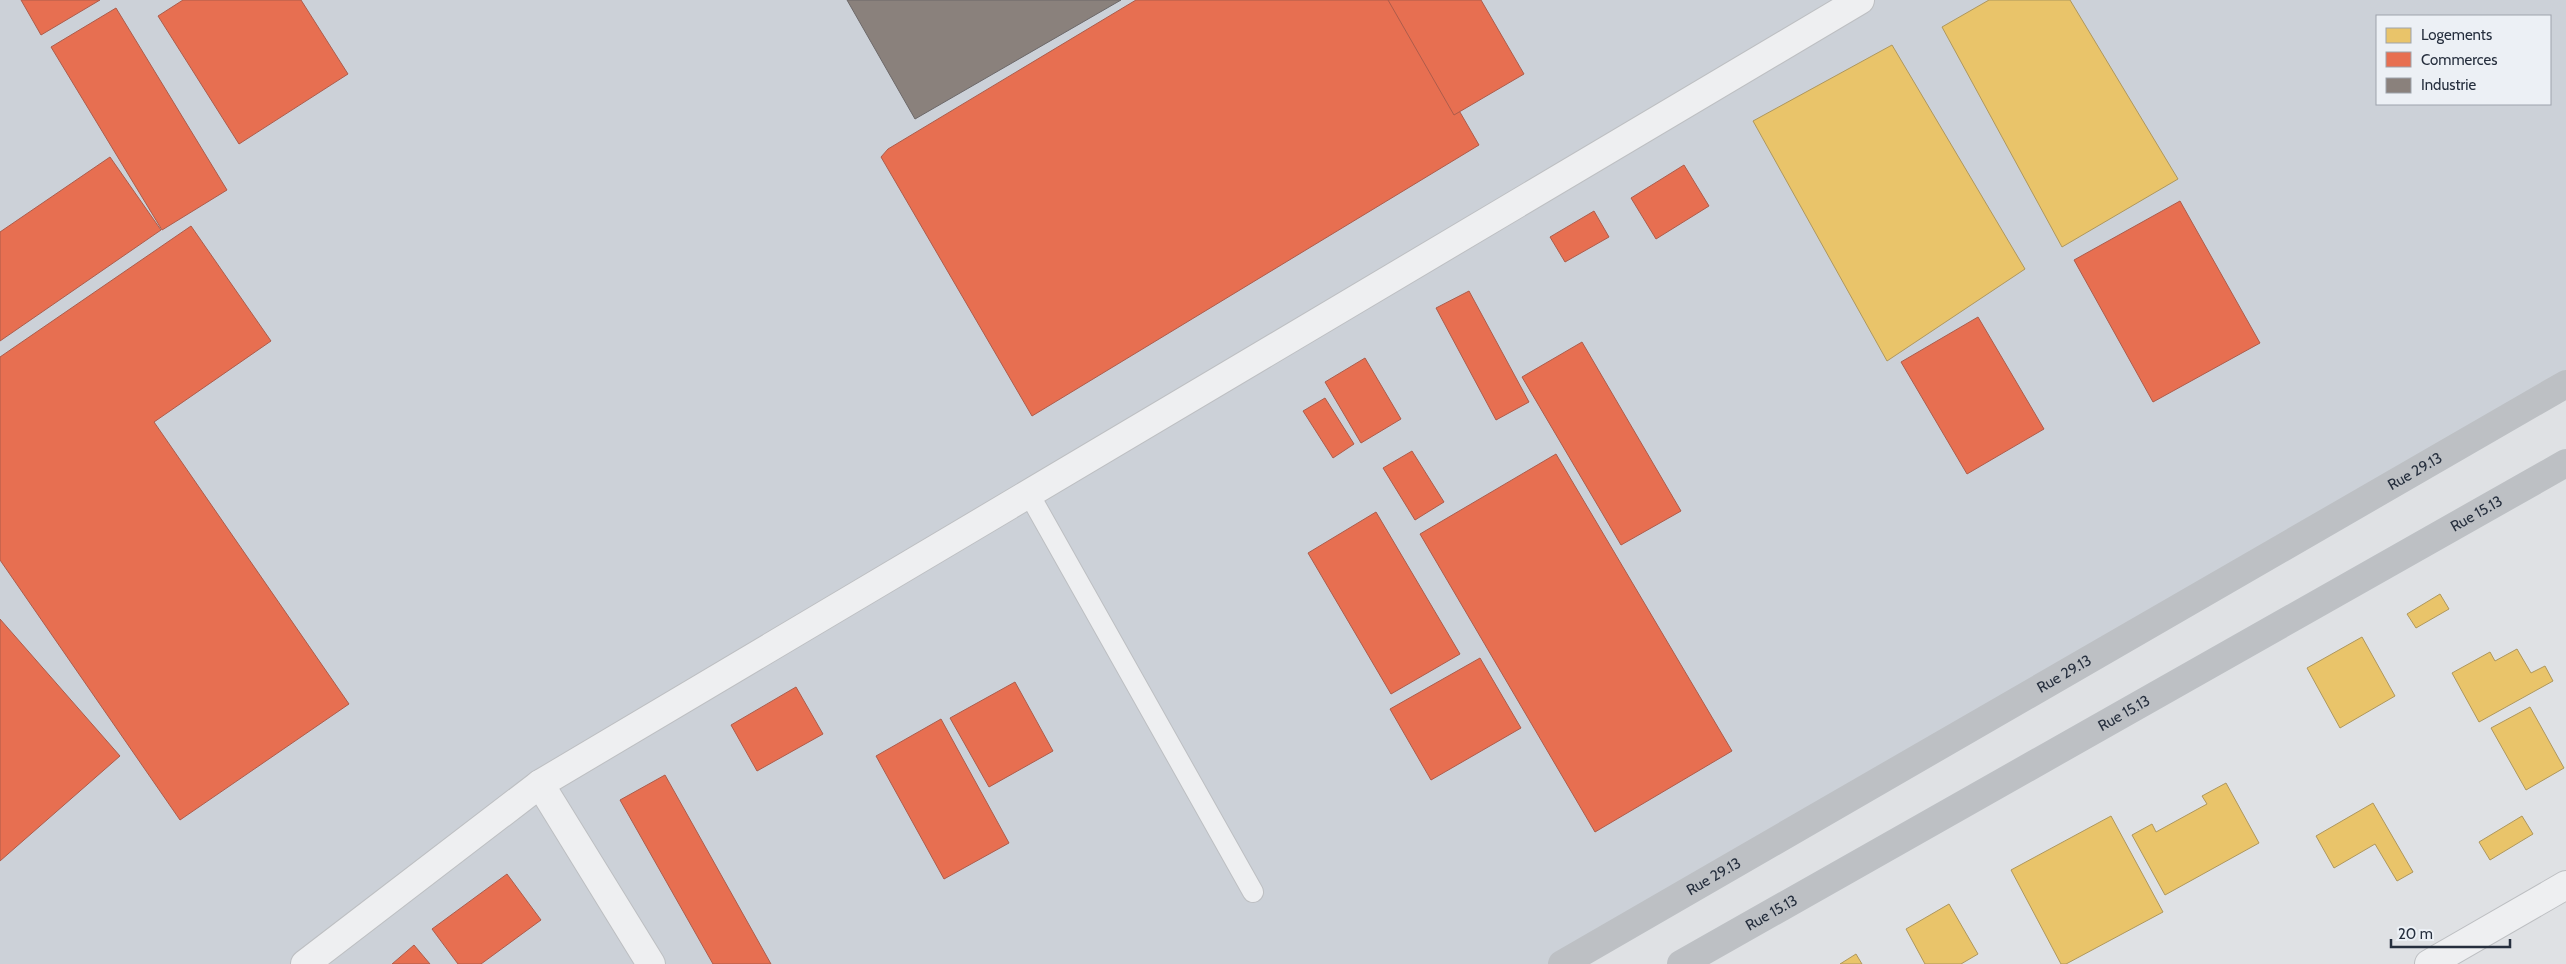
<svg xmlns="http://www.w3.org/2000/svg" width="2566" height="964" viewBox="0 0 2566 964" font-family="Cabin,sans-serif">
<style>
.built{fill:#ccd1d8;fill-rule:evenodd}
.homes{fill:#e9c46a;stroke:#ae975d}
.shops{fill:#e76f51;stroke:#ad5c4b}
.industry{fill:#8a817c;stroke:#6c6869}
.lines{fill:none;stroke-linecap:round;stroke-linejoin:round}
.lane-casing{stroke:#bdbfc2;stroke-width:22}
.street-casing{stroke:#bdbfc2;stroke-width:30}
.lane{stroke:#eeeff1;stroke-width:20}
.street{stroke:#eeeff1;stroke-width:28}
.secondary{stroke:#bdc0c4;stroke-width:28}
.labels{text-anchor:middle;stroke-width:5;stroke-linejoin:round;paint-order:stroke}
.street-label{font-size:15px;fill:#262f3e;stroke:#ecf0f5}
</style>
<rect width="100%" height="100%" fill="#dfe1e4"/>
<path class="built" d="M0 0H2566V384L1562 964H0ZM2377 16H2550V104H2377Z"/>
<g class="homes">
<path d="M1989 0H2070L2178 179 2062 247 1942 27Z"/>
<path d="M1892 45 2025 269 1887 361 1753 121Z"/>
<path d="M2440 594 2449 609 2416 628 2407 614Z"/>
<path d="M2362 637 2395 696 2340 728 2307 668Z"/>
<path d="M2517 649 2531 673 2545 666 2553 681 2479 722 2452 673 2490 652 2495 661Z"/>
<path d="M2530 707 2564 768 2526 790 2491 728Z"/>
<path d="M2226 783 2259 843 2165 895 2132 835 2152 824 2156 832 2207 804 2202 796Z"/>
<path d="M2373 803 2413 872 2397 881 2375 844 2334 868 2316 836Z"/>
<path d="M2111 816 2163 912 2066 964H2061L2011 870Z"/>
<path d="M2522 816 2533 834 2490 860 2479 842Z"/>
<path d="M1949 904 1978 954 1961 964H1925L1906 929Z"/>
<path d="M1856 954 1862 964H1840Z"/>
</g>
<g class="shops">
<path d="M21 0H100L41 35Z"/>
<path d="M183 0H301L348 74 239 144 158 16Z"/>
<path d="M1136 0H1395L1479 145 1032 416 881 157 888 149Z"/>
<path d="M1388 0H1481L1524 74 1454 115Z"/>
<path d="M116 8 227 190 162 230 51 47Z"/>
<path d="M110 157 161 230 0 341V232Z"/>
<path d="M1684 165 1709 206 1656 239 1631 198Z"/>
<path d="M2180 201 2260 343 2153 402 2074 260Z"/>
<path d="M1594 211 1609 237 1565 262 1550 237Z"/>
<path d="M191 226 271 341 154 422 349 704 180 820 0 560V357Z"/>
<path d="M1469 291 1529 402 1496 420 1436 308Z"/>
<path d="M1978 317 2044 429 1967 474 1901 362Z"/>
<path d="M1582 342 1681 511 1621 545 1522 377Z"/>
<path d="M1365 358 1401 419 1361 443 1325 382Z"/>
<path d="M1325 398 1354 444 1333 458 1303 411Z"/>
<path d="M1412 451 1444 502 1415 520 1383 468Z"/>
<path d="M1556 454 1732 751 1595 832 1420 534Z"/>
<path d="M1376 512 1460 654 1391 694 1308 553Z"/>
<path d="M0 619 120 756 0 861Z"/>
<path d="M1480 658 1521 728 1431 780 1390 709Z"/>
<path d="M1015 682 1053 751 989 787 950 718Z"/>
<path d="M796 687 823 734 757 771 731 725Z"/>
<path d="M941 719 1009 843 944 879 876 756Z"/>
<path d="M665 775 771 964H713L620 800Z"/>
<path d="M507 874 541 920 481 964H458L432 929Z"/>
<path d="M414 945 430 964H392Z"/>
</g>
<path class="industry" d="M847 0H1121L915 119Z"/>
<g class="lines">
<defs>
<path id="lane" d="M1029 494 1253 892"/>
<g id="street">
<path d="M540 784 651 964"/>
<path d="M305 964 540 784 1860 0"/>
<path d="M2429 964 2566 885"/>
</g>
</defs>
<use href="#lane" class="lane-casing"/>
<use href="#street" class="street-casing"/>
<use href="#lane" class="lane"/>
<use href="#street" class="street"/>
<g class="secondary">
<path id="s1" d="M1562 964 2566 384"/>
<path id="s2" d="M1681 964 2566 463"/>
</g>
</g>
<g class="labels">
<g class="street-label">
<text dy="5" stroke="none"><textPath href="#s1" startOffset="985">Rue 29.13</textPath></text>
<text dy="5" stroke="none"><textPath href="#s2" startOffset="914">Rue 15.13</textPath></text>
<text dy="5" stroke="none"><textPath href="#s1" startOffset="580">Rue 29.13</textPath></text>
<text dy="5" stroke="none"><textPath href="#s2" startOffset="509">Rue 15.13</textPath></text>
<text dy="5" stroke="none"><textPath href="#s1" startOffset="175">Rue 29.13</textPath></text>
<text dy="5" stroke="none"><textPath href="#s2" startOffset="104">Rue 15.13</textPath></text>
</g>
</g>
<rect x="2376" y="15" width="175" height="90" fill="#ecf0f5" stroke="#9da3ac"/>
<rect x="2386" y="28" width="25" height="15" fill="#e9c46a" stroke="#9da3ac"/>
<text x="2421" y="40" font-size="15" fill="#262f3e">Logements</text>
<rect x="2386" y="52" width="25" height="15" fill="#e76f51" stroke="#9da3ac"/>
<text x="2421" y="65" font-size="15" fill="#262f3e">Commerces</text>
<rect x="2386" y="78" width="25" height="15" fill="#8a817c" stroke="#9da3ac"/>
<text x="2421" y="90" font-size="15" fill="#262f3e">Industrie</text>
<path d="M2391 939v8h119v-8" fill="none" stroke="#262f3e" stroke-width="2.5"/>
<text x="2398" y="939" font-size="15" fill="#262f3e" stroke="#ecf0f5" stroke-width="4" paint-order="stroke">20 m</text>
</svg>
